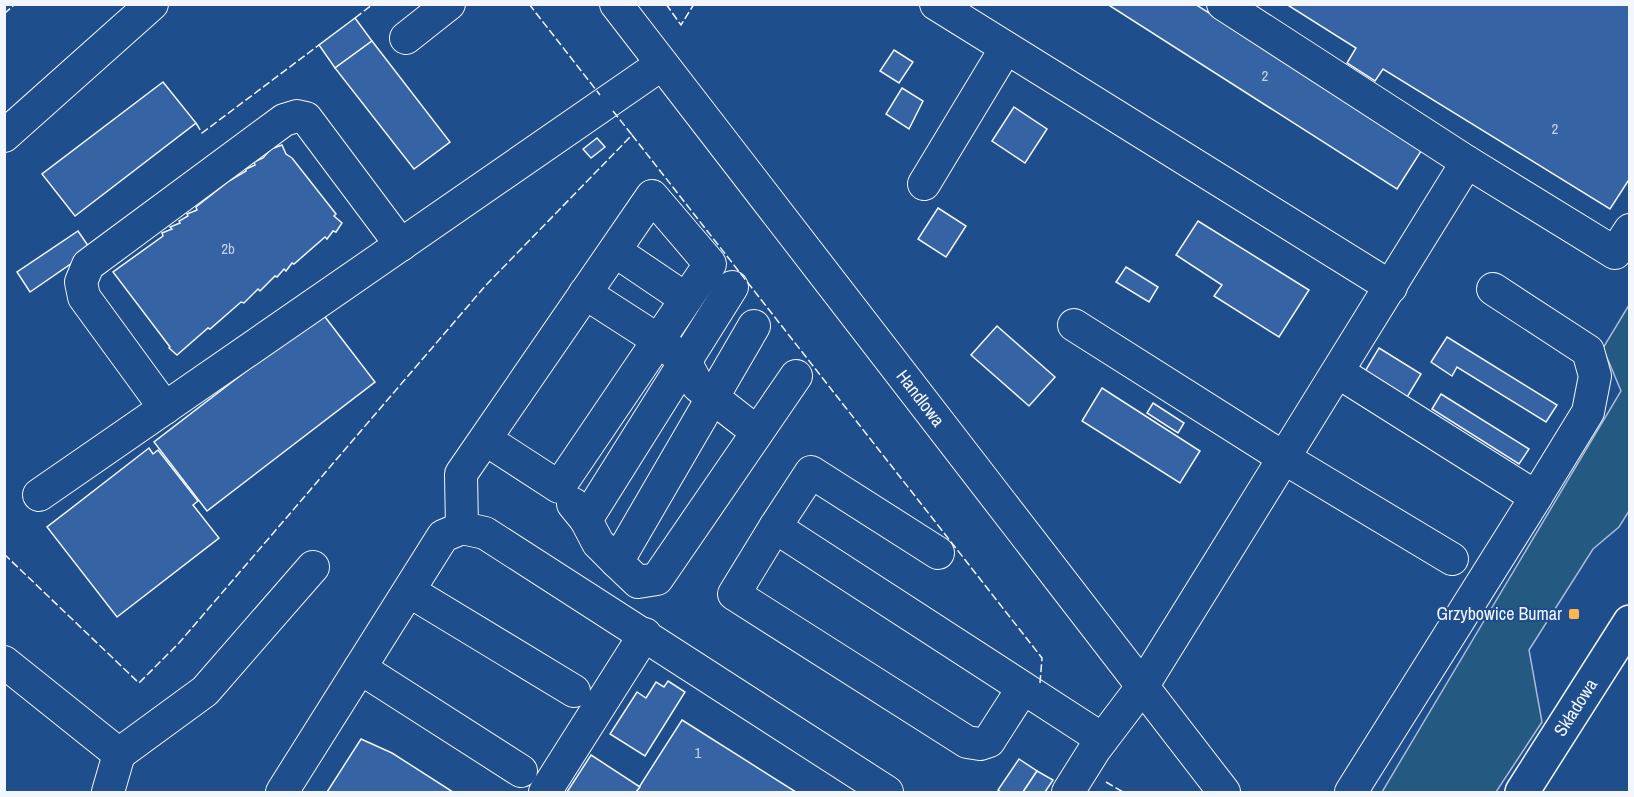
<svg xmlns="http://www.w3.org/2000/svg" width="1634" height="797" viewBox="0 0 1634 797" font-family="'Archivo Narrow',sans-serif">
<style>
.green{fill:#245a82;stroke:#a8bbd7;stroke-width:1.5}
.building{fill:#3563a3;stroke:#f2f6ff;stroke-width:1.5}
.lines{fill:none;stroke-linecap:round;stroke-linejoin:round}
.minor-casing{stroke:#f2f6ff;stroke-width:34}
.major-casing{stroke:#f2f6ff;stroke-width:36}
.minor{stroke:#1f4e8c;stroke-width:32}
.major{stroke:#1f4e8c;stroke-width:33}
.fence{stroke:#f2f6ff;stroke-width:1.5;stroke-dasharray:8 3;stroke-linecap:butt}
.poi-dot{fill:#ffb74d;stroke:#1f4e8c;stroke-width:2}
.labels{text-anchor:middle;stroke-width:4.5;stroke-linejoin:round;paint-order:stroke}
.number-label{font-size:15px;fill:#c3d1e8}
.street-label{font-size:18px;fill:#f2f6ff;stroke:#1f4e8c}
.poi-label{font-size:18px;fill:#f2f6ff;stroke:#1f4e8c;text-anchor:end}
</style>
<rect width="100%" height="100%" fill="#1f4e8c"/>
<path class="green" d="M1629 305V511L1619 527 1593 549 1529 650 1542 722 1496 792H1382L1621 391 1603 348Z"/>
<g class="building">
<path d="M1107 4H1195L1423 148 1397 189Z"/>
<path d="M1286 4H1630V178L1610 209 1383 69 1375 81 1347 63 1356 48Z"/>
<path d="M355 18 372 41 335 68 319 45Z"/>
<path d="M372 41 450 142 414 169 335 68Z"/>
<path d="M894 50 913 62 899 83 880 71Z"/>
<path d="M163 82 196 123 75 216 42 174Z"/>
<path d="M902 88 923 101 909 129 886 114Z"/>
<path d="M1014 107 1047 129 1025 163 992 141Z"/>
<path d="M597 138 605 147 591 158 583 149Z"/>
<path d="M282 145 286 154 292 158 336 214 334 216 342 223 336 232 333 231 327 239 325 237 294 264 292 263 286 271 284 269 277 277 275 276 260 291 258 289 244 303 241 302 210 329 208 328 177 355 169 348 170 347 113 272 163 236 162 233 172 229 170 227 180 223 179 221 188 216 187 214 197 210 196 207 229 181 246 171V169L255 165 254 162 263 158 271 149Z"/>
<path d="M938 208 966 226 946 257 918 239Z"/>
<path d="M1198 221 1309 290 1279 337 1214 296 1222 285 1176 255Z"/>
<path d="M78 231 91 250 30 292 17 272Z"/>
<path d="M1126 267 1158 287 1149 302 1116 282Z"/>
<path d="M322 313 375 382 207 511 154 442Z"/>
<path d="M997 326 1055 377 1029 406 971 355Z"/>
<path d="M1447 337 1557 405 1546 422 1457 367 1452 376 1431 362Z"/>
<path d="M1379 348 1421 374 1406 399 1364 373Z"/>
<path d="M1102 388 1200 451 1180 483 1082 421Z"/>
<path d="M1441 394 1529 449 1519 464 1432 409Z"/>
<path d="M1153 403 1184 423 1178 433 1147 413Z"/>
<path d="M149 448 153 454 158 450 198 501 193 505 219 538 117 617 47 527Z"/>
<path d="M668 681 685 692 645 756 610 734 637 692 646 698 656 682 664 687Z"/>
<path d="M682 720 796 792H636Z"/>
<path d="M361 739 392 753 453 792H327Z"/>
<path d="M591 755 640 787 636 792H567Z"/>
<path d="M1019 759 1037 771 1023 792H1001L998 790Z"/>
<path d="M1037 771 1053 780 1045 792H1023Z"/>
</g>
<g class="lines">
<defs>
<g id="minor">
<path id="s1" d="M616 4 1224 792"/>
<path d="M936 4 1391 287"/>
<path d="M406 38 449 4"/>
<path d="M4 136 152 4"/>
<path d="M1467 162 1615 253 1630 230"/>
<path d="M924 184 1006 48"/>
<path d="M615 251 686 299"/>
<path d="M1493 289 1588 351 1595 376 1588 412 1536 497"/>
<path d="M585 293 658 340 685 361 698 386 757 432"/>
<path d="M1074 325 1284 458 1452 559"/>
<path d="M1338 372 1536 497 1351 792"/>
<path d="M165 408 84 297 81 282 88 265 284 120 297 116 306 118 401 245"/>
<path d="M39 495 662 64"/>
<path d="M573 504 586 520 732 287"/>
<path d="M586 520 598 543 617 562 754 326"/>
<path d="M775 527 811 472 938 553"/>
<path d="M462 528 461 474 652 196 710 264 559 487 485 439"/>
<path d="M617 562 638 582 657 579 796 376"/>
<path d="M409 591 574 691"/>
<path d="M4 662 119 754 108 792"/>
<path d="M360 668 521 771"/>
<path d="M1023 688 989 741 980 744 967 742 734 594 775 527 1102 739"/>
<path d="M119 754 205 691 313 567"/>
<path d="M282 792 443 536 462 528 485 533 887 792"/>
<path d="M545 792 645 634"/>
<path d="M1068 792 1095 749 1142 687 1467 162 1223 4"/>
</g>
<g id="major">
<path id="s2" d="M1522 792 1630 622"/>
</g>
</defs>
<use href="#minor" class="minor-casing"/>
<use href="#major" class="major-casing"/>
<use href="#minor" class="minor"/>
<use href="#major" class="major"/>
<g class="fence">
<path d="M529 4 600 95"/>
<path d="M666 4 681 25 694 4"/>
<path d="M4 14 15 4"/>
<path d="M355 18 373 4"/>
<path d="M613 111 632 135"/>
<path d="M196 123 202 133 319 45"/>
<path d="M4 554 139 683 179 643 486 285 632 135 1042 658 1040 683"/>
<path d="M1106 782 1123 792"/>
</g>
</g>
<rect class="poi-dot" x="1568" y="608" width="12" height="12" rx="3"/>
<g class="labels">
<g class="number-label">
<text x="1265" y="81">2</text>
<text x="1555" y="134">2</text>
<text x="228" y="254">2b</text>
<text x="698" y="758">1</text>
</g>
<g class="street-label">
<text dy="6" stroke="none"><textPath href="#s1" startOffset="498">Handlowa</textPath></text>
<text dy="6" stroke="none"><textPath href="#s2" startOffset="100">Składowa</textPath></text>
</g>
<g class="poi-label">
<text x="1562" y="620">Grzybowice Bumar</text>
</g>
</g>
<rect width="1634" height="797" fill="none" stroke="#f2f6ff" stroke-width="12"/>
</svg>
